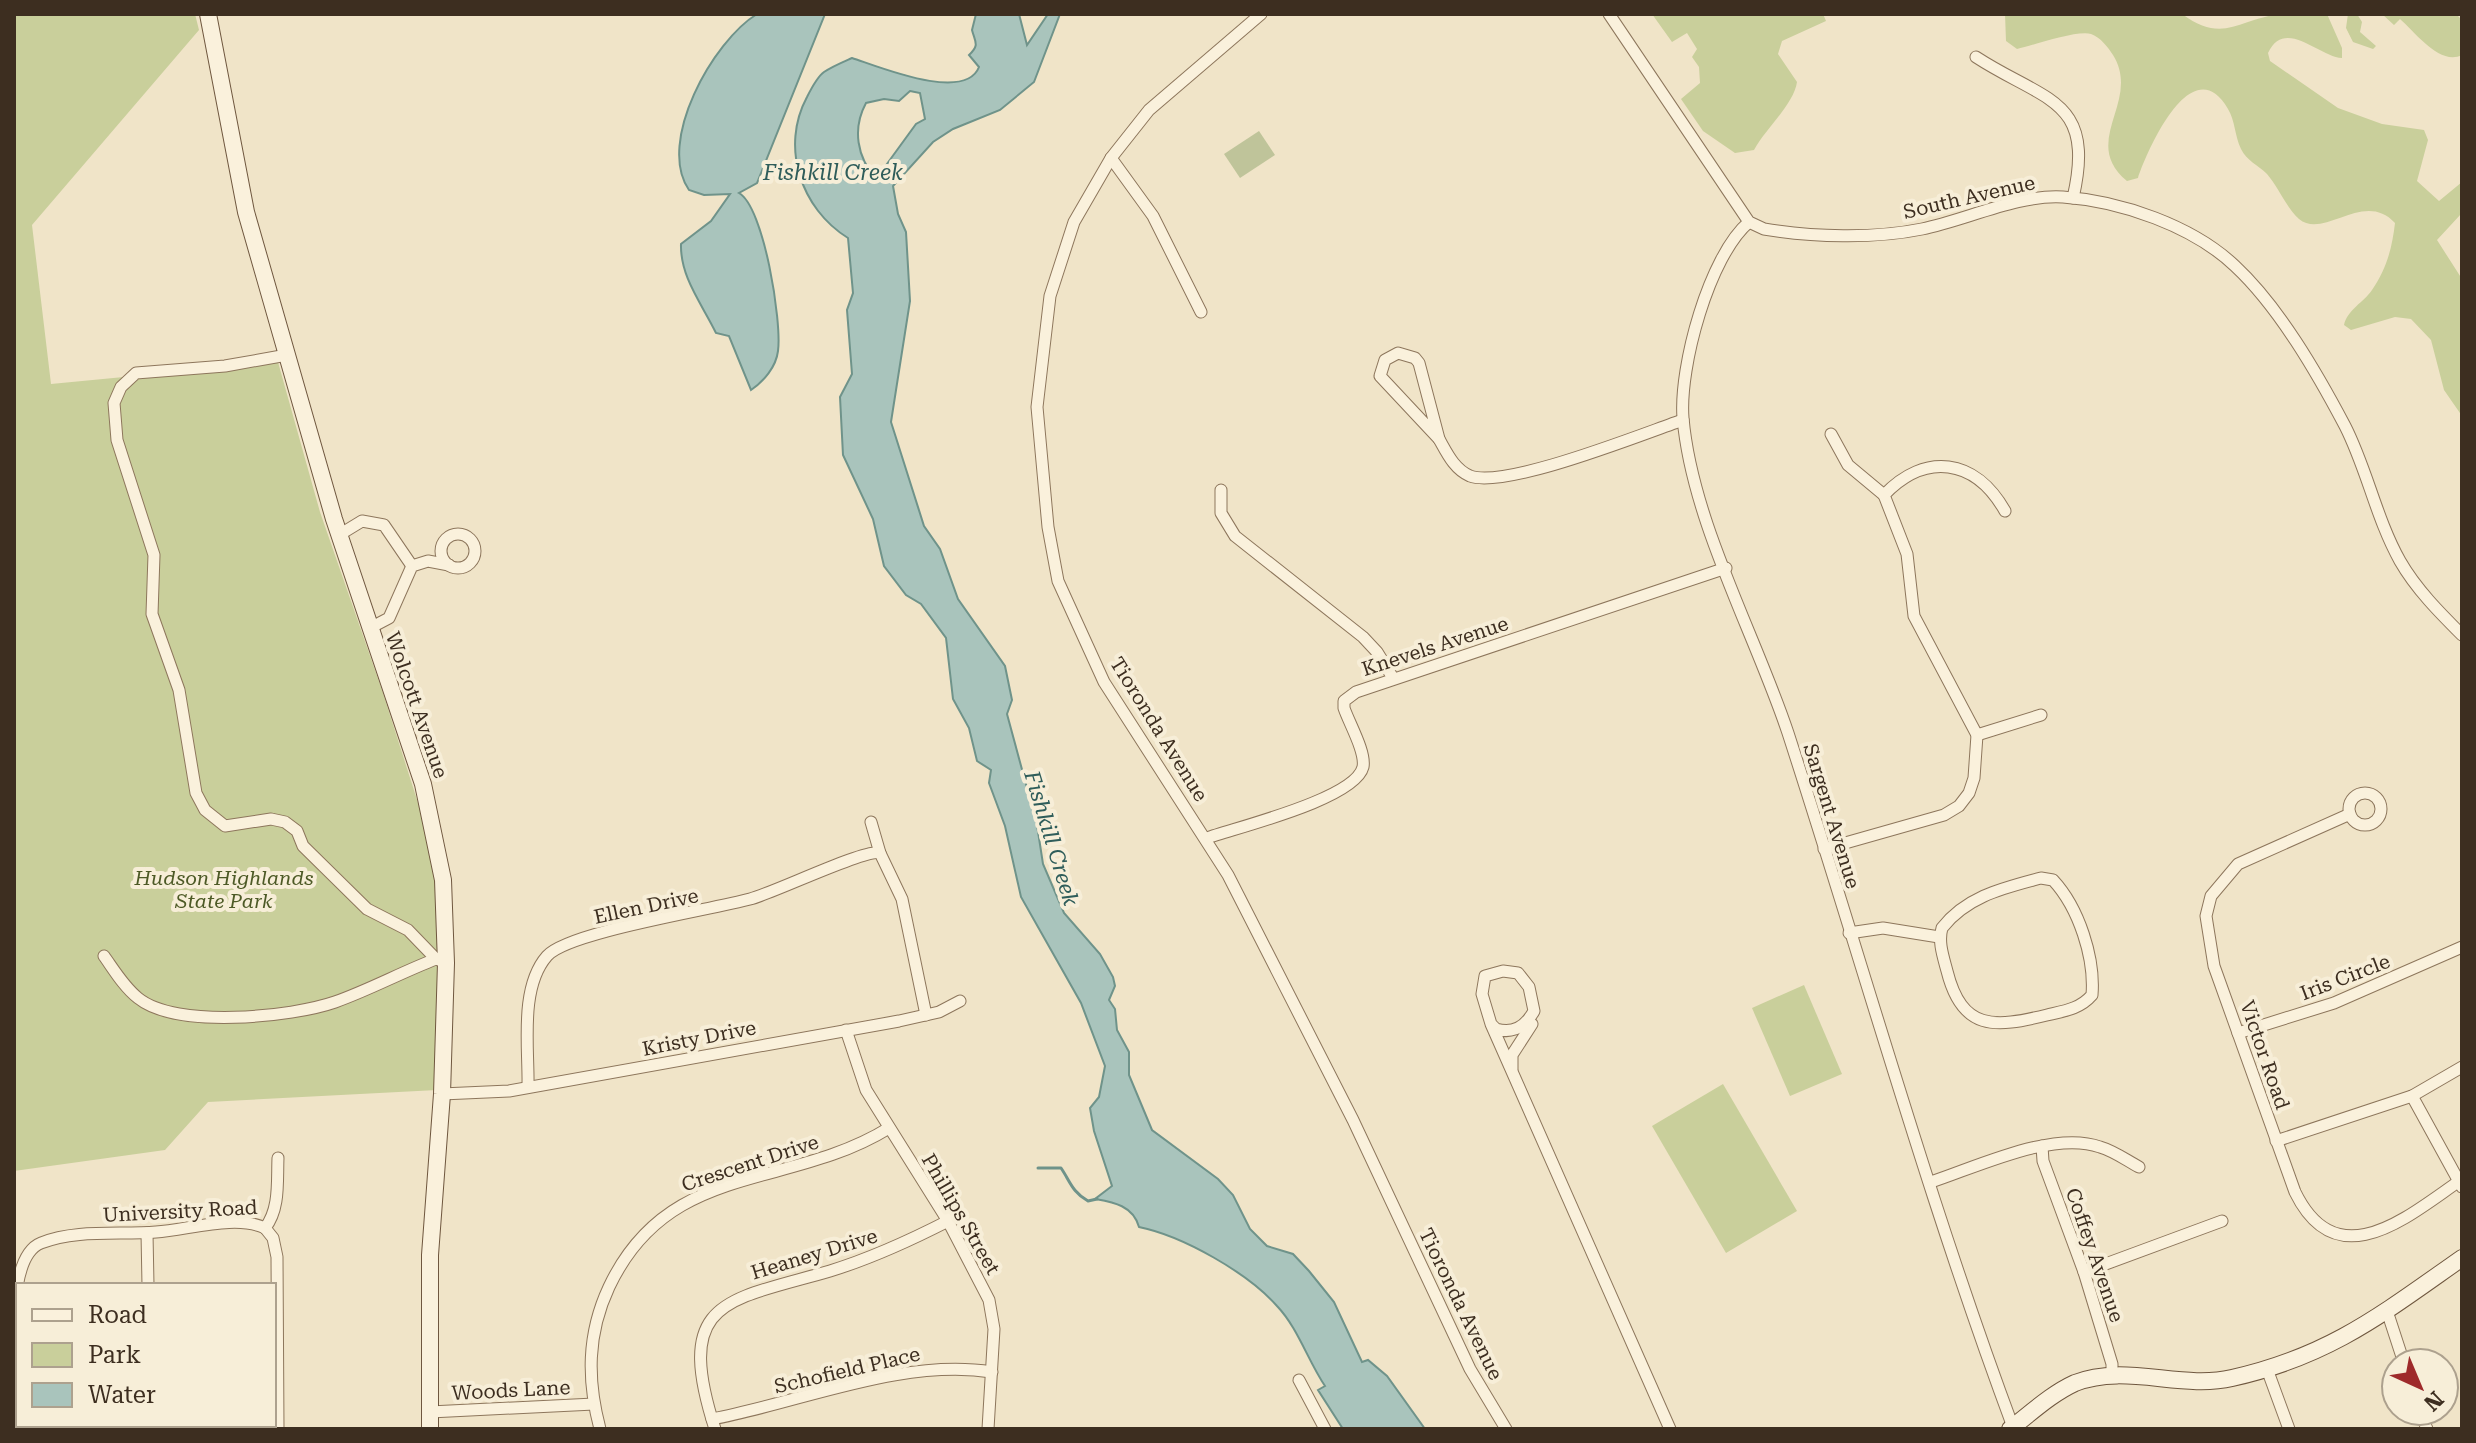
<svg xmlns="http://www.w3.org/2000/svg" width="2476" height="1443" viewBox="0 0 2476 1443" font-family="'Roboto Serif',serif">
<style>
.green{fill:#c9cf9b}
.cemetery{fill:#bfc49a}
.water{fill:#a9c4bc;stroke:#6f938a;stroke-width:2;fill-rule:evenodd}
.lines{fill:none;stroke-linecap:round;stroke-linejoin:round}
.stream{stroke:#6f938a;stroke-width:3}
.street-casing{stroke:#8d765c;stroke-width:13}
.secondary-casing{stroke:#6f573f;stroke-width:18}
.street{stroke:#faf1dc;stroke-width:11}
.secondary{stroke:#faf1dc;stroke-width:16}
.labels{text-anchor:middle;stroke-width:8;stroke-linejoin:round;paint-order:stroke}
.street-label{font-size:20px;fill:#3d2e20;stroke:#f7eed8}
.park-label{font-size:20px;font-style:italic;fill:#4d5a26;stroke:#f7eed8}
.water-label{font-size:22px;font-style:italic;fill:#2f5d5a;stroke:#f7eed8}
</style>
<rect width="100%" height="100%" fill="#f0e4c8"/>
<g class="green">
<path d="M14 14H195L199 30 32 225 51 384 278 362 320 512 383 693 440 872 437 1090 208 1102 165 1150 14 1171Z"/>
<path d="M1652 14H1823L1826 21 1782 41 1778 54 1797 82C1794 104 1766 128 1754 150L1735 153 1703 131 1681 99 1700 83 1699 67 1692 57 1697 49 1687 33 1672 42Z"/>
<path d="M2005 14H2182C2224 45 2239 18 2282 14 2297 13 2312 14 2327 14L2342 48V58C2319 57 2285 17 2268 53L2270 61 2338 108 2382 124 2424 130 2428 140 2417 181 2439 201 2462 182 2461 214 2437 240 2462 279V416L2444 390 2431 340 2411 319 2395 317 2351 330 2344 325C2347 310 2364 302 2372 290 2387 268 2392 248 2395 223 2364 189 2324 240 2299 219 2286 207 2279 188 2267 174 2258 165 2247 161 2241 149 2235 137 2235 120 2228 109 2192 47 2147 151 2138 178L2127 181C2079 141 2142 102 2113 55 2108 47 2100 37 2091 34 2077 30 2034 45 2017 49L2006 41Z"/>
<path d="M2348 14H2357L2362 22 2360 32 2376 46 2373 49 2353 42 2346 28Z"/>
<path d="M2382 14H2456L2462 20V55C2440 66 2416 33 2400 19L2394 25Z"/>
<path d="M1804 985 1842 1074 1790 1096 1752 1008Z"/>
<path d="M1723 1084 1797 1211 1726 1253 1652 1126Z"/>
</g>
<path class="cemetery" d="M1259 131 1275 155 1240 178 1224 154Z"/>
<g class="water">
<path d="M757 14H825L757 183 739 193C764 207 782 322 778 351 776 367 764 381 751 390L729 336 716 333C702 304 680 277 681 244L711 221 730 194 704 195 689 190C656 142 713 41 757 14Z"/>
<path d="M976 14H1019L1027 45 1048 14H1060L1034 82 1000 110 953 129 933 142 893 186 898 214 906 232 910 301 891 422 924 526 940 549 958 599 1005 666 1012 700 1007 714 1037 825 1043 864 1064 913 1100 954 1113 977 1115 986 1109 1000 1115 1009 1117 1030 1129 1052V1075L1152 1130 1218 1179 1233 1195 1250 1229 1267 1246 1293 1254 1309 1271 1334 1302 1362 1362 1368 1360 1387 1376 1425 1429H1343L1318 1390 1325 1386C1308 1361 1298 1328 1277 1306 1248 1273 1183 1236 1139 1227 1133 1205 1112 1202 1095 1199L1112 1186 1094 1131 1090 1108 1099 1097 1105 1066 1081 1003 1021 897 1005 826 989 783 991 770 977 761 969 728 953 699 946 638 921 604 906 595 884 566 873 519 843 455 840 397 852 374 847 310 853 293 848 238C801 209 780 147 807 97 811 89 817 77 824 72 833 66 843 62 852 58 877 66 965 103 979 67L969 55C980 45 975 42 972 30ZM910 91 920 93 925 119 916 124 876 179C857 157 852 129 866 103L884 99 899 101Z"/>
</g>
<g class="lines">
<path class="stream" d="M1038 1168H1061C1070 1181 1072 1192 1088 1201L1097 1199"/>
<defs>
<g id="street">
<path d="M1261 14 1149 110 1111 158 1074 222 1050 296 1037 407 1048 527 1058 581 1104 682 1228 875 1353 1120 1470 1369 1506 1429"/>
<path d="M1609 14 1749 222 1764 229C1813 237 1873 239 1922 229 1966 220 2019 194 2063 197 2121 201 2193 226 2235 266 2279 307 2317 373 2345 426 2367 469 2376 518 2400 561 2416 589 2440 613 2462 635"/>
<path d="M1976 57C2045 102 2096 98 2073 198"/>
<path d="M1111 158 1153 216 1201 312"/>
<path d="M1749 222C1709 256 1679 367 1683 418 1692 521 1755 634 1788 733 1863 964 1928 1199 2013 1427"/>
<path d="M1398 353 1415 358 1419 363 1439 439 1380 376 1385 360Z"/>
<path d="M287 355 225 366 136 373 121 387 114 403 117 440 154 555 152 614 179 690 196 793 205 810 225 826 271 819 285 822 297 831 303 846 367 909 408 930 436 959 446 963"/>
<path d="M1831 434 1848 465 1884 495"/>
<path d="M1439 439C1447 453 1454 469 1470 476 1506 489 1642 434 1683 420"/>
<path d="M1221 490V513L1235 536 1363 637 1377 652 1393 678"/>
<circle cx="458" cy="551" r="17"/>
<path d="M339 535 362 521 384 525 412 566"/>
<path d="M370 628 389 618 412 566 428 561 449 565"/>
<path d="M1977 735 2041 715"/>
<circle cx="2365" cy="809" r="16"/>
<path d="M2350 814 2238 864 2211 896 2206 916 2214 966 2295 1192C2337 1278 2407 1217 2458 1182"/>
<path d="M871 822 880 853 902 899 926 1015"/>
<path d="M1207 838C1238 827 1355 799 1363 767 1366 752 1349 723 1344 708V701L1356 692 1726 568"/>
<path d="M1824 849 1944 815 1959 806 1969 793 1974 778 1977 735 1914 616 1907 554 1884 495C1925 452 1975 458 2005 511"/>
<path d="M2041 878 2053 880C2079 908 2095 958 2092 995 2080 1009 2064 1011 2047 1015 1994 1028 1962 1031 1947 971 1943 956 1938 942 1942 928 1967 896 2004 888 2041 878Z"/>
<path d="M1849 933 1883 928 1939 937"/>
<path d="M104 956C114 970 124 987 138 998 176 1029 292 1017 335 1002 369 990 402 972 436 959"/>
<path d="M1491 1024 1496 1029C1513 1034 1525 1027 1534 1011L1529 987 1518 973 1503 971 1485 976 1482 994 1491 1024 1670 1429"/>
<path d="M846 1030 866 1090 948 1221 989 1300 994 1329 988 1429"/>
<path d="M2238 1033 2334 1003 2462 947"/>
<path d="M1512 1069V1055L1532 1024"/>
<path d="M528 1087C529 1049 519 988 547 956 568 932 710 910 750 899 774 893 866 848 880 853"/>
<path d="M442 1094 509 1091 899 1021 939 1012 960 1001"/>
<path d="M2412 1096 2462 1187"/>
<path d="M2276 1141 2412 1096 2462 1067"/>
<path d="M2042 1146 2043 1161 2084 1272 2112 1364V1376"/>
<path d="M1931 1182C1977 1167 2053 1130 2100 1147 2114 1151 2126 1160 2139 1167"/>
<path d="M265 1228 273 1238 277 1257 278 1429"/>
<path d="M265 1228C280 1209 277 1182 278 1158"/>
<path d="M147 1233 148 1285"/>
<path d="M2084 1272 2222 1221"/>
<path d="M2387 1311 2404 1363"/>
<path d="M2267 1369 2289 1429"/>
<path d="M1299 1380 1325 1429"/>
<path d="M2420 1411 2427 1429"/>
<path d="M430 1412 594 1404"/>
<path d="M712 1419C802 1402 901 1358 992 1372"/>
<path d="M146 1425V1429"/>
<path d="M18 1429C17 1391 0 1259 41 1243 76 1229 119 1235 156 1232 188 1230 236 1214 265 1228"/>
<path d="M600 1429C587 1380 587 1334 609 1287 669 1160 787 1191 889 1128"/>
<path d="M715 1429C673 1299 726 1301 830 1271 872 1258 909 1241 948 1221"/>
</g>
<g id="secondary">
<path d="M208 14 246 212 334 519 423 784 443 880 446 963 442 1094 430 1255V1429"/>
<path d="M2010 1429C2031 1413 2051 1394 2075 1383 2125 1363 2181 1390 2232 1378 2330 1356 2382 1314 2462 1258"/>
</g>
</defs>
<use href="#street" class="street-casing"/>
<use href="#secondary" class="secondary-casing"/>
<use href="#street" class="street"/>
<use href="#secondary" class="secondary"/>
</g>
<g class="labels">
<g class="street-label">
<text transform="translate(1969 197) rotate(-13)" y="7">South Avenue</text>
<text transform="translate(1435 646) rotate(-18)" y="7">Knevels Avenue</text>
<text transform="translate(417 705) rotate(71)" y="7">Wolcott Avenue</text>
<text transform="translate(1159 729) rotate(58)" y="7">Tioronda Avenue</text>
<text transform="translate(1832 816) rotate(73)" y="7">Sargent Avenue</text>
<text transform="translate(646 906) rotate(-12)" y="7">Ellen Drive</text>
<text transform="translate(2345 977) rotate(-21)" y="7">Iris Circle</text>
<text transform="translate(699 1038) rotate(-11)" y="7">Kristy Drive</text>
<text transform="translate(2265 1055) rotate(71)" y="7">Victor Road</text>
<text transform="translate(750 1163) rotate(-18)" y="7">Crescent Drive</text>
<text transform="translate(180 1211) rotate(-3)" y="7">University Road</text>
<text transform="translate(961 1214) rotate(60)" y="7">Phillips Street</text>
<text transform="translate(814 1254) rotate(-17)" y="7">Heaney Drive</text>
<text transform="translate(2095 1255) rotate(71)" y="7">Coffey Avenue</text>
<text transform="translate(1461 1304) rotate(64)" y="7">Tioronda Avenue</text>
<text transform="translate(847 1370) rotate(-13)" y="7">Schofield Place</text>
<text transform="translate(511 1390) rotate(-3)" y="7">Woods Lane</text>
</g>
<g class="park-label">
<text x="224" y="885">Hudson Highlands<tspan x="224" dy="23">State Park</tspan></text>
</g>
<g class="water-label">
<text x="833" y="180">Fishkill Creek</text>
<text transform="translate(1052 838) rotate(73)" y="8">Fishkill Creek</text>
</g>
</g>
<rect width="2476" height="1443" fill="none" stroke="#3d2e20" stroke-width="32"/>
<rect x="16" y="1283" width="260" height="144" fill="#f7eed8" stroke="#ada18e" stroke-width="2"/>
<rect x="32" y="1309" width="40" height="12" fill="#faf1dc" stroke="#ada18e" stroke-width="2"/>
<text x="88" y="1323" font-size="24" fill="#3d2e20">Road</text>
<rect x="32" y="1343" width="40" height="24" fill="#c9cf9b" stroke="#ada18e" stroke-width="2"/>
<text x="88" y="1363" font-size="24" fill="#3d2e20">Park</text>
<rect x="32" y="1383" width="40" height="24" fill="#a9c4bc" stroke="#ada18e" stroke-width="2"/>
<text x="88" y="1403" font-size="24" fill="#3d2e20">Water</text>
<g transform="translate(2420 1387) rotate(136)"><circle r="38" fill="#f7eed8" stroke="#ada18e" stroke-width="2"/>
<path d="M0-6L14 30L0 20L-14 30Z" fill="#9e2a2b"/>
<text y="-12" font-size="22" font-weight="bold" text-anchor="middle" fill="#3d2e20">N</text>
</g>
</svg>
